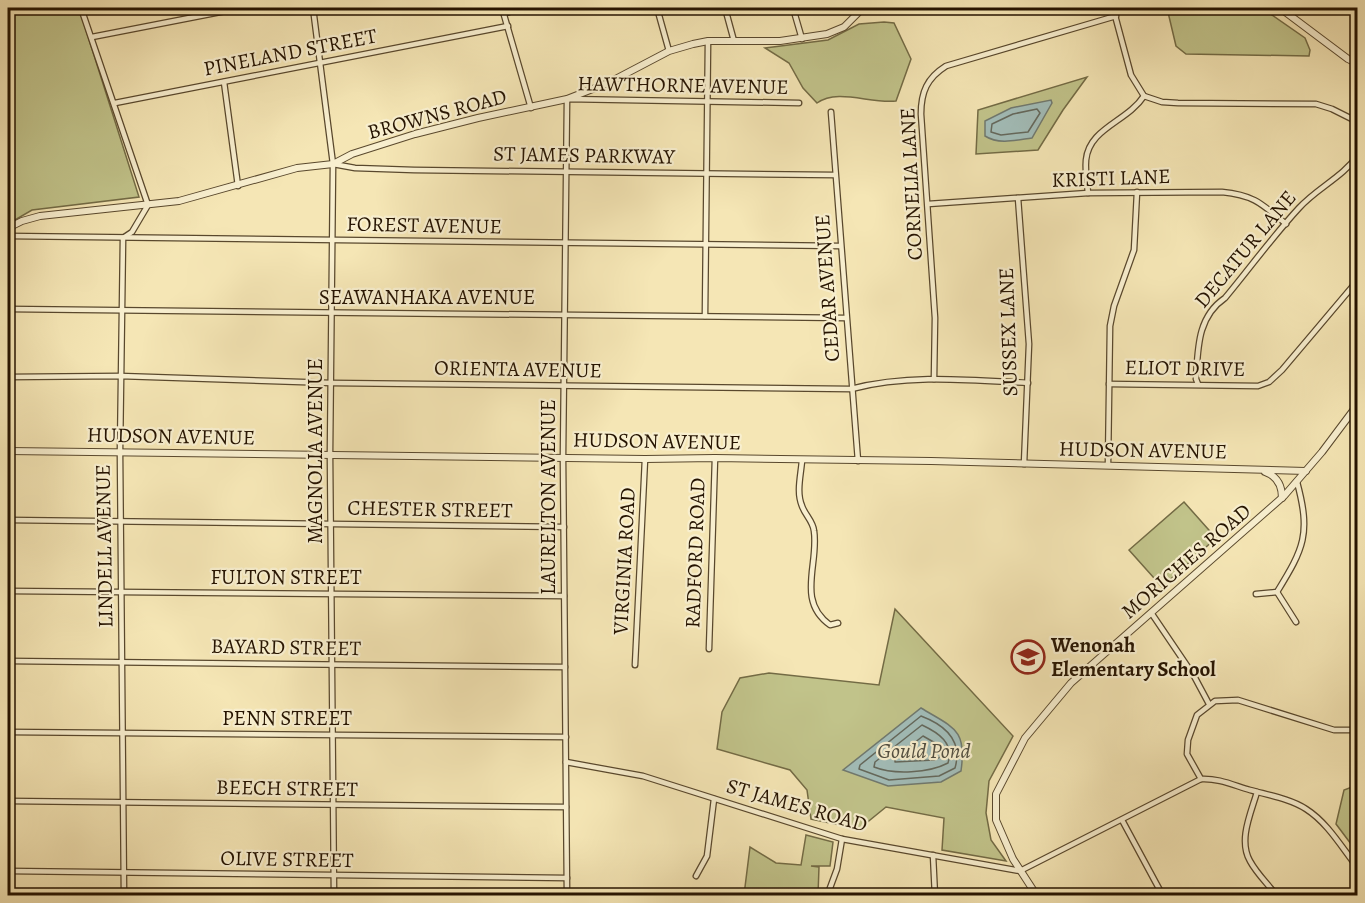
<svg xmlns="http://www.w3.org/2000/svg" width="1365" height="903" viewBox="0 0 1365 903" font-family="Alegreya,serif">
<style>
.green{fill:#c1c38a;stroke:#736b45;stroke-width:1.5}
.water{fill:#a2bdb9;stroke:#70796f;stroke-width:1.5}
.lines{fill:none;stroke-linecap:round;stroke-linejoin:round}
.shore{stroke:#64685c;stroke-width:1.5}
.minor-casing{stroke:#59482d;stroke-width:7}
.tertiary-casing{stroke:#59482d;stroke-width:8}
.minor{stroke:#f8efcf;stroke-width:4.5}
.tertiary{stroke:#f8efcf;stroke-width:6}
.labels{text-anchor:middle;stroke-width:4.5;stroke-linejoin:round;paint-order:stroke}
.street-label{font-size:21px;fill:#251300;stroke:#f8efcf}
.poi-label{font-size:21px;font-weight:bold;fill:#251300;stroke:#f8efcf;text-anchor:start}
.water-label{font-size:22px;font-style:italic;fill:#514e41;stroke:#f8efcf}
</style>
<rect width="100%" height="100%" fill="#f5e6b5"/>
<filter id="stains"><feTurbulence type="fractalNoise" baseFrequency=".00333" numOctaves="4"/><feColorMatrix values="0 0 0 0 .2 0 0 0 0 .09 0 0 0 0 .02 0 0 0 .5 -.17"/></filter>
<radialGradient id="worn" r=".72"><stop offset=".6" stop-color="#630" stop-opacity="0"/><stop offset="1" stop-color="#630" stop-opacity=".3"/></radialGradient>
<g class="green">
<path d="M8 8H79L139 197 32 210 8 224Z"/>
<path d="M1167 8H1262L1305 38 1310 50 1309 56 1186 54 1176 46Z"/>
<path d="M884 22 894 23 911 59 896 101C870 104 838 88 817 103L803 88 789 63 765 48 828 40 859 24Z"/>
<path d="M1087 77 1063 110 1038 150 976 154 978 110Z"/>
<path d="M1184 502 1216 538 1162 587 1129 550Z"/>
<path d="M895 609 1013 736 989 781 986 813 991 840 1006 861 942 850 944 818 886 807 859 829 811 819 807 790 790 770 717 749 722 712 740 678 769 673 879 685Z"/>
<path d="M1357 785V852L1336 824 1344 790Z"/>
<path d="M806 835 833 842 830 866H811L819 867 818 895H744L750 847 776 863 801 865Z"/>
</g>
<g class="water">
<path d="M1051 100 1052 103 1032 138C1017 140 999 145 985 136V121L1011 108Z"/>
<path d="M921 708C954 728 967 729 961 771L941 782 888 786 843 770Z"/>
</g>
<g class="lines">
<g class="shore">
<path d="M1037 109 1040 113 1028 132 1001 135 991 132 992 124 1013 114Z"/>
<path d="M921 716C945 725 963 740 955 768L939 776 889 780 859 769 860 765Z"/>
<path d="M922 725C939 733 954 743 948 763 929 773 894 775 874 767L875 762Z"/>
<path d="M923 736 937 744 941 752 940 757 934 760 895 762V758Z"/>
</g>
<defs>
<g id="minor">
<path d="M81 8 148 205 132 232 123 238 120 452 124 896"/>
<path d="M313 8 333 164 330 454 334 896"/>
<path d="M502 8 531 108"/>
<path d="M657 8 669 51"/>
<path d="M725 8 734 41"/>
<path d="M793 8 802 39"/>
<path d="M1113 8 1131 75 1144 96 1162 102 1178 103 1316 104 1332 109 1358 122"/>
<path d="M504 14 519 8"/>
<path d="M92 37 241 8"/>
<path d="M224 82 238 186"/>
<path d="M115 103 508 26"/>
<path d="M831 112 858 461"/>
<path d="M333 164 355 168 414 170 835 175"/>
<path d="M1088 193C1087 182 1085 171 1086 160 1089 128 1127 122 1144 96"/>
<path d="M1018 198 1029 344 1024 464"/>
<path d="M928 204 1088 193 1222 192C1254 195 1262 204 1286 224"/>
<path d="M8 236 840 246"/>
<path d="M8 309 846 318"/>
<path d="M705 316 708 41"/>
<path d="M8 377 120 376 332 383 851 389C909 374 969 380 1028 383"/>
<path d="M934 379 935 318 921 114C921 92 927 78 946 66L1116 16"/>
<path d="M1109 384 1258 386 1269 382 1282 370 1358 280"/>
<path d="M1198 384 1196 379C1198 349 1197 317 1225 298 1250 268 1273 236 1299 208 1317 188 1343 177 1358 155"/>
<path d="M802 460C801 475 796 492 802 506 805 515 813 521 814 531 819 564 796 601 830 625L838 623"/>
<path d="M1108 464 1110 326 1114 306 1134 250 1137 192"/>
<path d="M8 520 564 527"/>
<path d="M8 591 564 596"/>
<path d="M1277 592 1296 622"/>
<path d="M1256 594 1277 592C1304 548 1311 534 1297 482"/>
<path d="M1152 614 1194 676 1209 704"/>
<path d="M709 649 715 458"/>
<path d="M8 661 565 667"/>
<path d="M635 665 645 459"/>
<path d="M8 732 566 737"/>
<path d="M566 762 643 776 842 839 1020 871 1201 779C1218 778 1233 785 1250 790 1268 795 1291 799 1306 809 1328 823 1342 848 1358 868"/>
<path d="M1201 779 1187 754 1188 740 1197 715 1215 701 1238 700 1334 730H1358"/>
<path d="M1257 792C1251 813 1238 840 1250 861 1257 874 1268 884 1277 896"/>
<path d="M8 801 566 807"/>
<path d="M1122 820 1163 896"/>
<path d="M933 855 935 896"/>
<path d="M8 871 567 878"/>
<path d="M696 876 707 856 714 799"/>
<path d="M567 896 563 457 567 99 799 103"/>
<path d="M827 896 837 869 842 839"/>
</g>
<g id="tertiary">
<path d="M1280 8 1348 59 1358 64"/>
<path d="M8 228 22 221 40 216 179 201 297 168 333 164 352 154 415 134 478 118 567 99 608 83 669 51 693 44 708 41H780L827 34 844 27 863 8"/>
<path d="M8 451 645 459 715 458 931 461 1306 471"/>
<path d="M1265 472C1277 476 1282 486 1282 498"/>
<path d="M1037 896 1013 859 996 820V794L1025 738 1071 683 1284 496 1322 452 1358 404"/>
</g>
</defs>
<use href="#minor" class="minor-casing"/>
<use href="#tertiary" class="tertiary-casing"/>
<use href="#minor" class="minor"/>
<use href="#tertiary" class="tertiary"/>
</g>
<defs>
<symbol id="school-ring" viewBox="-11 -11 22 22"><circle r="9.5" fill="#f8efcf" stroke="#8f2418" stroke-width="1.5"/><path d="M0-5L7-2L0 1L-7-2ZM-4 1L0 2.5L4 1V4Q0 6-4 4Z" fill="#8f2418"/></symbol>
</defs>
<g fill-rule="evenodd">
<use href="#school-ring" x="1009" y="638" width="38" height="38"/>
</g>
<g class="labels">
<g class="street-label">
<text transform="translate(290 52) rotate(-11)" y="7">PINELAND STREET</text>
<text transform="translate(683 85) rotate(1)" y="7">HAWTHORNE AVENUE</text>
<text transform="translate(437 114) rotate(-15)" y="7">BROWNS ROAD</text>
<text transform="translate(584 155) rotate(1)" y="7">ST JAMES PARKWAY</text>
<text transform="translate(1111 178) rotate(-2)" y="7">KRISTI LANE</text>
<text transform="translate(911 184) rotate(-93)" y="7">CORNELIA LANE</text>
<text transform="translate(424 225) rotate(1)" y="7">FOREST AVENUE</text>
<text transform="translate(1245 249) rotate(-50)" y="7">DECATUR LANE</text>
<text transform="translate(827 288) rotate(-94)" y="7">CEDAR AVENUE</text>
<text x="427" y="304">SEAWANHAKA AVENUE</text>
<text transform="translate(1008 332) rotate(-92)" y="7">SUSSEX LANE</text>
<text transform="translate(1185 368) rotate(1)" y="7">ELIOT DRIVE</text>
<text transform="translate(518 369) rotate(1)" y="7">ORIENTA AVENUE</text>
<text transform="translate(171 436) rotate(1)" y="7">HUDSON AVENUE</text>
<text transform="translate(657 441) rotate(1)" y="7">HUDSON AVENUE</text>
<text transform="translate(1143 450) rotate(1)" y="7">HUDSON AVENUE</text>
<text transform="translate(315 451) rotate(-90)" y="7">MAGNOLIA AVENUE</text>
<text transform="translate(548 497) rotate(-90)" y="7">LAURELTON AVENUE</text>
<text transform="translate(430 509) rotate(1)" y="7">CHESTER STREET</text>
<text transform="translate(104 546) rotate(-91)" y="7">LINDELL AVENUE</text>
<text transform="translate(695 553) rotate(-88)" y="7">RADFORD ROAD</text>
<text transform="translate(624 561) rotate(-87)" y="7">VIRGINIA ROAD</text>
<text transform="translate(1186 561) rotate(-41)" y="7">MORICHES ROAD</text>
<text x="286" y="584">FULTON STREET</text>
<text transform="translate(286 647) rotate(1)" y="7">BAYARD STREET</text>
<text x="287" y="725">PENN STREET</text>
<text transform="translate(287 788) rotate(1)" y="7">BEECH STREET</text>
<text transform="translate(797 805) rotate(16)" y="7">ST JAMES ROAD</text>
<text transform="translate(287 859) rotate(1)" y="7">OLIVE STREET</text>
</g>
<g class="poi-label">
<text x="1051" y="652">Wenonah<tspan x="1051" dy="24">Elementary School</tspan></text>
</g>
<g class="water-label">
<text x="924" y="758">Gould Pond</text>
</g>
</g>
<rect width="1365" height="903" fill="none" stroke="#f5e6b5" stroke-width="30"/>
<rect x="9" y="9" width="1347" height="885" fill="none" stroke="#251300" stroke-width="3"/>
<rect x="15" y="15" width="1335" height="873" fill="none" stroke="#251300" stroke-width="1.5"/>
<rect width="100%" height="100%" filter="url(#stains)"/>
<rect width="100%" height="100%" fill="url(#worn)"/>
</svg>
